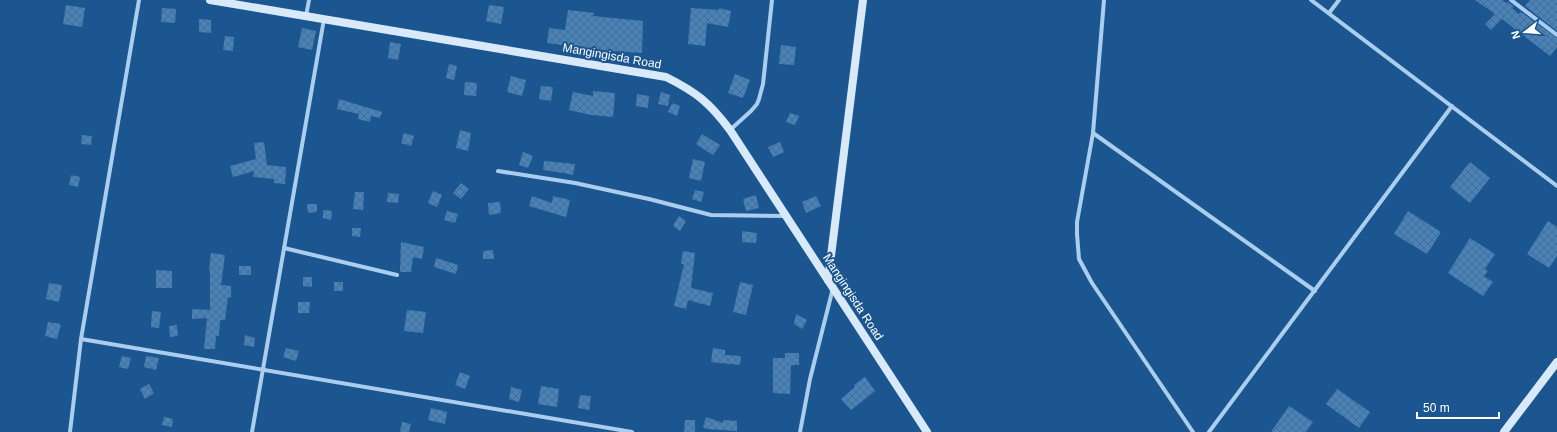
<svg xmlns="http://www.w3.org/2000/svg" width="1557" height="432" viewBox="0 0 1557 432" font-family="Helvetica,sans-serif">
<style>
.building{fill:url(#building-cross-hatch)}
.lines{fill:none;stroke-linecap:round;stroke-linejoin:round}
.street{stroke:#abceee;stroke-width:4}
.secondary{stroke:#d8e9fa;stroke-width:8}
.labels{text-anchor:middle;stroke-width:4;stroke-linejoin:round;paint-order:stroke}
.street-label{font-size:12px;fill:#fff;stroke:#1c5690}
</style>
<defs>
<pattern id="building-cross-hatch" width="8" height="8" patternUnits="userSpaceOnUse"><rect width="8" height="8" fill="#4982b9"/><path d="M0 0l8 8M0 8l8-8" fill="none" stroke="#4a6c8d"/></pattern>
</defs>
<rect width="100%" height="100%" fill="#1c5690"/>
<g class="building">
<path d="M1475 0H1502L1506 3 1508 2 1514 7 1512 8 1519 14 1521 12 1557 38V47L1550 56 1502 19 1491 30 1485 24 1495 14Z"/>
<path d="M1530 0H1557V31L1525 6Z"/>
<path d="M66 5 85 8 82 27 63 24Z"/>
<path d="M489 5 504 7 501 24 486 21Z"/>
<path d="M162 8 176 9 175 23 161 22Z"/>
<path d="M691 8 719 10V8L731 11 728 27 707 23 705 46 688 44Z"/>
<path d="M568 10 594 13 593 16 643 21 642 53 598 50 547 43 549 28 565 30Z"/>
<path d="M199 19 211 20V33L199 32Z"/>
<path d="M302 28 316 31 312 50 298 47Z"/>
<path d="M225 36 234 37 233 51 223 50Z"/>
<path d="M390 42 401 44 398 60 388 58Z"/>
<path d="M781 45 796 47 794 65 779 64Z"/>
<path d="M449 64 457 66 454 80 446 78Z"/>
<path d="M735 74 750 80 743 98 728 93Z"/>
<path d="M511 76 526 80 522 96 507 92Z"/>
<path d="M465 82 477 83 476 96 464 95Z"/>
<path d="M541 86 553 87 551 101 539 99Z"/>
<path d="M593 91 615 93 613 117 591 115 569 110 573 92 593 96Z"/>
<path d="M661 92 670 95 668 106 658 104Z"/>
<path d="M637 94 649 96 648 108 636 106Z"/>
<path d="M339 99 382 112 380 118 371 116 370 122 358 119 359 114 337 109Z"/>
<path d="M672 103 680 106 677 116 668 112Z"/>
<path d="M790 113 799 116 795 125 786 122Z"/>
<path d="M460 130 471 133 468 151 456 148Z"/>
<path d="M404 133 414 136 411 146 401 143Z"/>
<path d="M702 134 720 145 713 155 696 144Z"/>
<path d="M82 135 92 136 91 145 81 144Z"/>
<path d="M264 142 267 165 286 167 285 184 274 183V179L253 177 254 171 233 177 230 166 256 159 254 143Z"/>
<path d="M780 142 784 152 773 157 768 147Z"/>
<path d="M523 152 533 156 528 168 519 165Z"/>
<path d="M693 159 705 162 701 181 689 178Z"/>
<path d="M544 161 575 164 573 175 564 173 543 170Z"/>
<path d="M1470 162 1490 178 1470 203 1450 187Z"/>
<path d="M71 175 80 177 78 187 69 185Z"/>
<path d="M461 183 469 189 461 199 453 193Z"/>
<path d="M695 190 704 192 701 202 692 199Z"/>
<path d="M433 191 442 195 437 207 428 203Z"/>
<path d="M355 192H364L363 210 353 209Z"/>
<path d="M388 193 399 194 398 203 387 202Z"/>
<path d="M756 195 759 208 746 211 743 199Z"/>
<path d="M532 196 552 203 553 196 570 200 566 217 529 206Z"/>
<path d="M816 196 821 206 806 213 802 202Z"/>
<path d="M500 202 501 213 489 215 488 203Z"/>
<path d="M307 204H317V212L308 213Z"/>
<path d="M323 210 332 211 331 220 323 218Z"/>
<path d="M447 211 458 214 455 223 444 220Z"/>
<path d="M1408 211 1441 232 1427 254 1394 234Z"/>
<path d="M679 216 686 221 680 231 673 226Z"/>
<path d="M1548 221 1557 227V256L1549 268 1527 254Z"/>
<path d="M352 228H361L360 237 352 236Z"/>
<path d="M742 231 757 233 756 243 742 242Z"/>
<path d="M1470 238 1495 254 1485 269 1488 271 1484 276 1493 282 1483 296 1448 273Z"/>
<path d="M401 242 424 247 422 259 413 257 411 272H400Z"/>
<path d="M493 250 494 259H483V251Z"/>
<path d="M683 251 695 253 691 288 713 293 710 306 688 300 686 309 674 306 684 264H681Z"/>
<path d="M211 253 225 255 221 285 231 286V298L228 297 225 320H220L219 336H216L215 349H204L207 318 192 319V309L210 310V271H209Z"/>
<path d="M436 258 458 265 456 274 434 267Z"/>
<rect x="239" y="266" width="12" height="9"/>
<path d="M156 270 172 271V288H156Z"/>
<path d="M303 277H312V287L303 286Z"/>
<rect x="334" y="282" width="9" height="9"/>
<path d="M740 282 753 285 746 315 733 312Z"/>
<path d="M49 283 62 285 59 302 46 299Z"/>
<path d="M298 302H310L309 313H298Z"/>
<path d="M407 310 426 312 423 333 404 331Z"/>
<path d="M152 311 161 312 159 328 151 327Z"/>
<path d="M796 314 807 320 802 329 794 324Z"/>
<path d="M48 322 61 324 57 339 45 336Z"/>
<path d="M177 325 178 336 170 337 169 326Z"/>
<path d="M245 335 255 338 254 347 244 345Z"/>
<path d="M286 348 299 351 296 361 283 357Z"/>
<path d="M713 348 725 350V355L741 356 740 365 711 362Z"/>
<path d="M785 353H799V365H791L790 394 773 393V358H785Z"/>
<path d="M122 356 131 358 128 369 119 367Z"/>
<path d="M146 356 159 358 156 370 144 367Z"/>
<path d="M460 372 470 376 465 389 455 385Z"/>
<path d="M865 377 875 391 851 410 841 399 855 387 854 385Z"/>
<path d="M149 384 154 393 145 399 140 389Z"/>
<path d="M541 386 559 389 557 407 538 404Z"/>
<path d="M511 387 522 390 519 402 509 399Z"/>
<path d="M1337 389 1370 412 1359 428 1326 404Z"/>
<path d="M580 395 591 396 589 410 578 408Z"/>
<path d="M1289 406 1313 422 1306 432H1271Z"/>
<path d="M431 408 447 412 445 424 428 420Z"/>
<path d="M164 417 173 419 172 427 162 425Z"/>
<path d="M706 417 723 423V420L737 421V431L707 429 703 427Z"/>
<path d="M685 420H695V432H684Z"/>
<path d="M402 422 411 424 409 432H400Z"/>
</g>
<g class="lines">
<g class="street">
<path d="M1104 0 1093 133 1077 222V234L1079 259 1092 283 1193 432"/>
<path d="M1311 0 1557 186"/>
<path d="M1511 0 1557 35"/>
<path d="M1329 13 1339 0"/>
<path d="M306 16 309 0"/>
<path d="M730 130 751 111 757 104 759 99 763 84 772 0"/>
<path d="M1093 133 1315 291"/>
<path d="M498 171 575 183 649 199 711 215 786 216"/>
<path d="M284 248 397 275"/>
<path d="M81 339 632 432"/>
<path d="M70 432 81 339 139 0"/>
<path d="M252 432 324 19"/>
<path d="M800 432 810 379 833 288"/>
<path d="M1209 432 1452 106"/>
</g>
<g class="secondary">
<path d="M210 0 666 77C696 92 709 102 730 130L927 432"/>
<path d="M828 280 863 0"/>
<path d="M1504 432 1557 362"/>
</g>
</g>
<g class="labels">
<g class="street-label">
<text transform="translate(612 56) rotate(10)" y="4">Mangingisda Road</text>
<text transform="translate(853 297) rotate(57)" y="4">Mangingisda Road</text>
</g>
</g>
<g transform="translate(1525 32) rotate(253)" stroke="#1c5690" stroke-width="3" paint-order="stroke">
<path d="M0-3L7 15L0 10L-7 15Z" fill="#ffffff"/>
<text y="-6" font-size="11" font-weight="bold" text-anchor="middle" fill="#ffffff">N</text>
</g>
<path d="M1417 412v6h82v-6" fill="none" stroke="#ffffff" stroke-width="2"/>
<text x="1423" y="412" font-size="12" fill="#ffffff" stroke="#1c5690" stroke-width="3" paint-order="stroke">50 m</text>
</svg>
